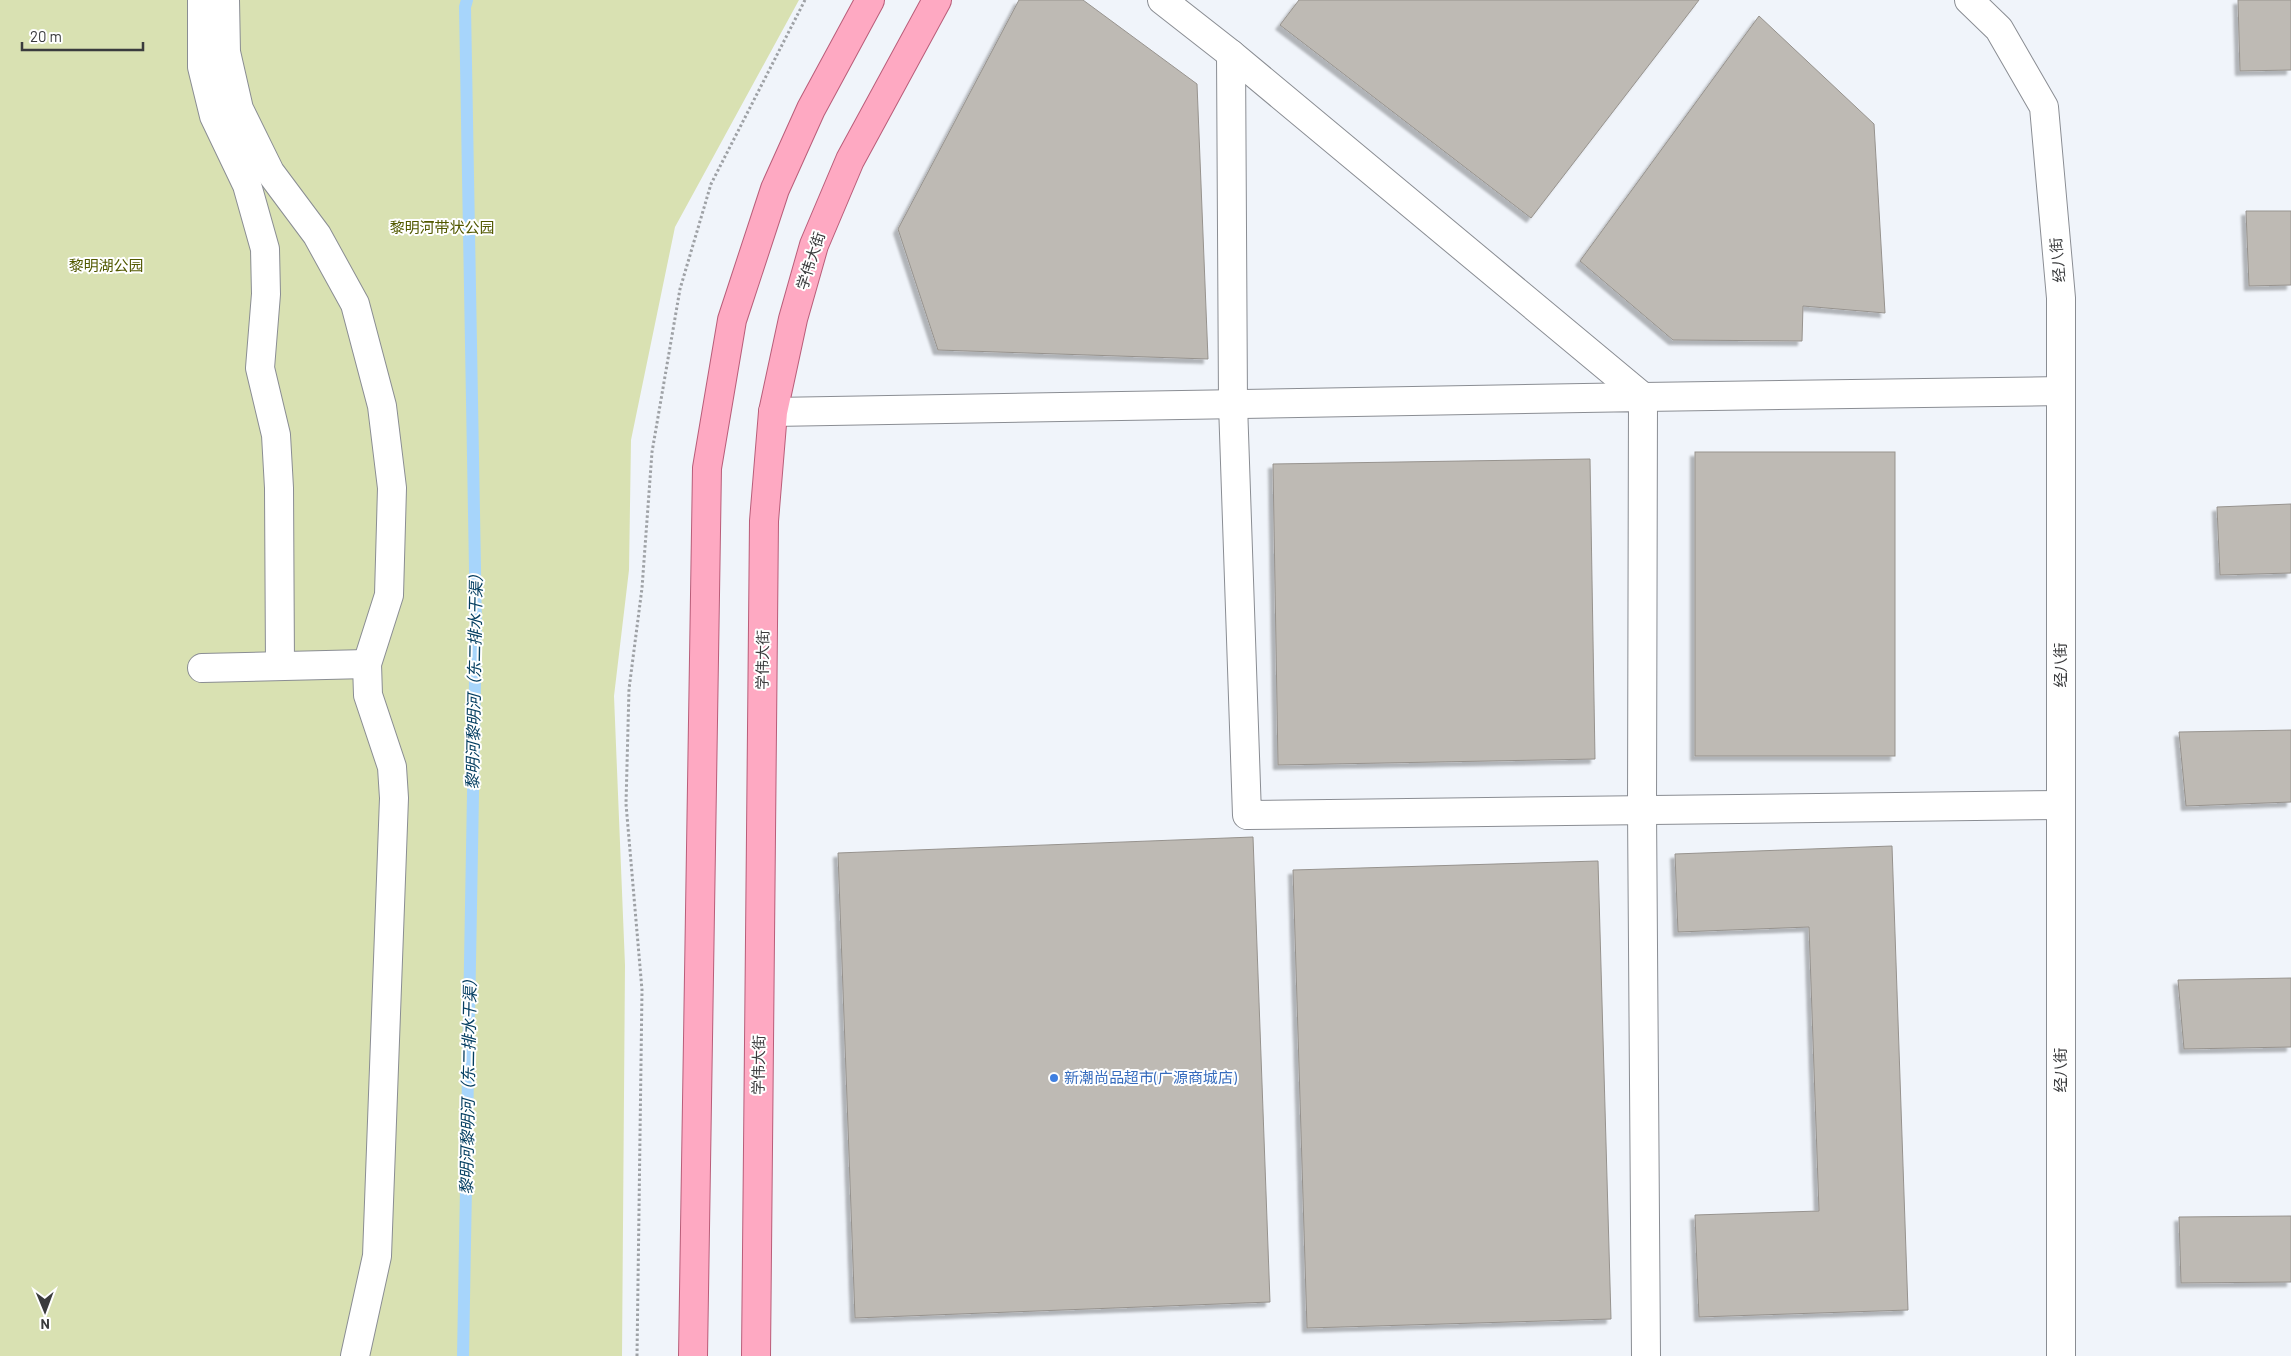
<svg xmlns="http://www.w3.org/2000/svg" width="2291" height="1356" viewBox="0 0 2291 1356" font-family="Barlow,'Noto Sans SC',sans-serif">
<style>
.green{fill:#d9e1b2}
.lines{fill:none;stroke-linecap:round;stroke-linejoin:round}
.stream{stroke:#a7d5fb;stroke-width:12}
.building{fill:#bebab4;stroke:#97938e;filter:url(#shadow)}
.minor-casing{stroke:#8a8d93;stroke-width:30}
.major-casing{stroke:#b95d79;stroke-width:30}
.path{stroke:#9ea1a5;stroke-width:3;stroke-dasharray:2.5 2.5;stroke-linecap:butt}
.minor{stroke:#fff;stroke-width:28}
.major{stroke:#fea9c2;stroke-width:28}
.shop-dot{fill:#3f7fe0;stroke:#fff;stroke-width:2}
.labels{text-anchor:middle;stroke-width:4;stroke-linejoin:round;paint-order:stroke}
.park-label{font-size:15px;fill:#525900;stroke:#fff}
.street-label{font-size:15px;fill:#3a3b3d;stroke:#fff}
.shop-label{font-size:15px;fill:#366cbe;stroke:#fff;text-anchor:start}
.water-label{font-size:16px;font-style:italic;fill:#043e61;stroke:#fff}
</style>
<defs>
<filter id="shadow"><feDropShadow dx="-4.5" dy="4.5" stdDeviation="1" flood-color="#0004"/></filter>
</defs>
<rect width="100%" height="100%" fill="#f0f4fa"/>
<path class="green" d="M0 0H799L675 227 631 440 629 570 614 696 625 965 622 1356H0Z"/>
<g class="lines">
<path class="stream" d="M463 1356 476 625 465 7 467 0"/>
</g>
<g class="building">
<path d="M1019 0H1083L1197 84 1208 359 938 350 898 229Z"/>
<path d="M1299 0H1699L1531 218 1280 25Z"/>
<path d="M2238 0H2291V70L2240 71Z"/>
<path d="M1759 16 1874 124 1885 313 1803 306 1802 341 1673 340 1580 261Z"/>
<path d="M2246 211H2291V285L2249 286Z"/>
<rect x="1695" y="452" width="200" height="304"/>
<path d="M1590 459 1595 759 1278 765 1273 464Z"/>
<path d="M2291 504V573L2220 575 2217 507Z"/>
<path d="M2291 730V802L2186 806 2179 732Z"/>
<path d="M1253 837 1270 1302 855 1318 838 853Z"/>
<path d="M1892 846 1908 1310 1699 1317 1695 1215 1819 1211 1809 927 1678 932 1675 854Z"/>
<path d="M1598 861 1611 1319 1307 1328 1293 870Z"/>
<path d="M2291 978V1047L2184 1049 2178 980Z"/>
<path d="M2291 1216V1282L2181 1283 2179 1217Z"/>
</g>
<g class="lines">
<defs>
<g id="minor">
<path d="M202 0V67L214 116 247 185 265 249 266 294 260 368 276 435 279 488 280 666"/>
<path d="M225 0 226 52 239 109 270 172 317 235 355 304 382 406 392 488 389 595 367 664 368 695 392 767 394 798 377 1256 355 1356"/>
<path d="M1162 0 1231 54 1643 397 2061 391"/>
<path d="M1969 0 1999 29 2044 107 2061 298V1356"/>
<path d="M1231 54 1233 404 1247 815 2061 805"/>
<path d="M773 412 1643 397 1642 809 1646 1356"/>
<path d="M202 668 367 664"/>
</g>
<g id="major">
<path d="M693 1356 707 468 732 320 775 189 811 109 870 0"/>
<path d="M756 1356 764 521 773 412 793 319 814 245 850 160 937 0"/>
</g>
</defs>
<use href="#minor" class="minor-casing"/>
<use href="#major" class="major-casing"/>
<path class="path" d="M637 1356 642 990 626 804 629 689 642 588 652 452 680 289 711 184 805 0"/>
<use href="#minor" class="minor"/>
<use href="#major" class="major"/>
</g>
<circle class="shop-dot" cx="1054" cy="1078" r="5"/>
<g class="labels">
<g class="park-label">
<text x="442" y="233">黎明河带状公园</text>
<text x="106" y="271">黎明湖公园</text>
</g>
<g class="street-label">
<text transform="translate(2058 260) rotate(-95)" y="5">经八街</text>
<text transform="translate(811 261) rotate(-72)" y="5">学伟大街</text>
<text transform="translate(763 660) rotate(-89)" y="5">学伟大街</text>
<text transform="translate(2061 665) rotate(-90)" y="5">经八街</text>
<text transform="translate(759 1065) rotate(-89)" y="5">学伟大街</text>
<text transform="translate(2061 1070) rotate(-90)" y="5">经八街</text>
</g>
<g class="shop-label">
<text x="1064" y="1083">新潮尚品超市(广源商城店)</text>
</g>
<g class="water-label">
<text transform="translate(474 678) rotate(-89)" y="6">黎明河黎明河（东二排水干渠）</text>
<text transform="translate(468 1083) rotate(-89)" y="6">黎明河黎明河（东二排水干渠）</text>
</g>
</g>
<g transform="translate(45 1311) rotate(179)" stroke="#ffffff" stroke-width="4" paint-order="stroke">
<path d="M0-4L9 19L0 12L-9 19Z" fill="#3a3b3d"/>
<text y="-8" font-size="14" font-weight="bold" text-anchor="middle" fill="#3a3b3d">N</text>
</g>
<path d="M22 42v8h121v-8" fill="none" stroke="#3a3b3d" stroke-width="2.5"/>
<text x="30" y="42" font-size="15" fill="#3a3b3d" stroke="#ffffff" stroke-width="4" paint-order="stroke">20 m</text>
</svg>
